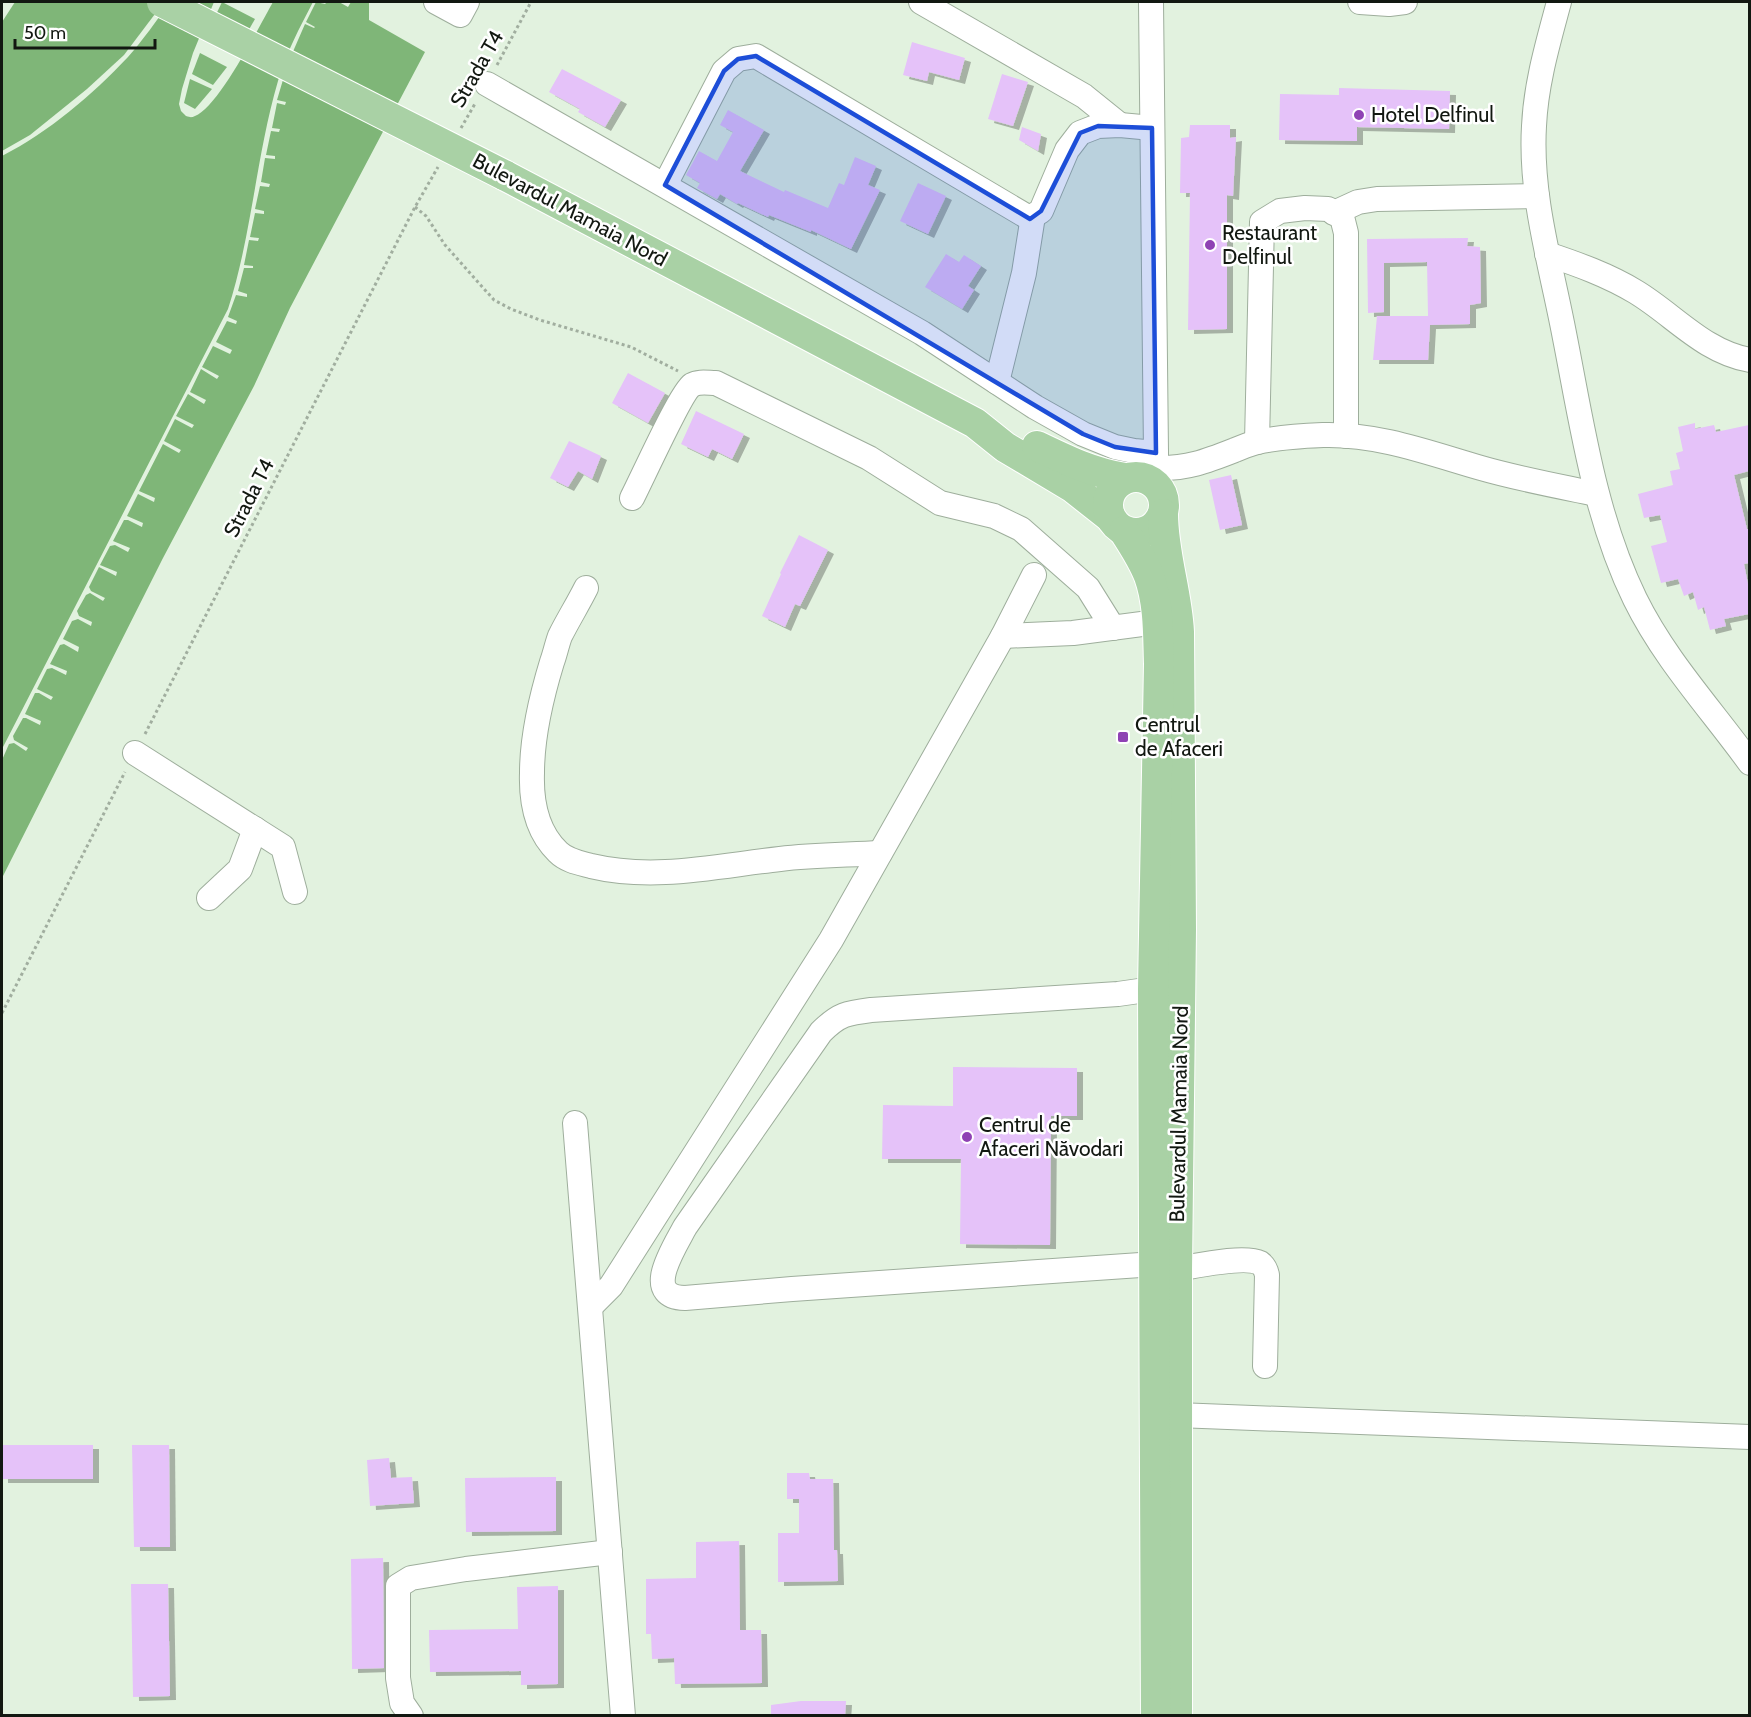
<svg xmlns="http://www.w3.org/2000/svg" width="1751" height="1717" viewBox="0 0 1751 1717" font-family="Cabin,sans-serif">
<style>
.water{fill:#7fb678}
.building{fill:#e5c2f9;filter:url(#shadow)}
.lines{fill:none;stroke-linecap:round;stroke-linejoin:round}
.minor-casing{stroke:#9eae9c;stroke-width:26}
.major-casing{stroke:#fff;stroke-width:32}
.path{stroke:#a1ae9f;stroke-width:3;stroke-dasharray:3 3;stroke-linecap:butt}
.minor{stroke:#fff;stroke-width:24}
.major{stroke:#a9d1a5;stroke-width:30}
.major-bridge-casing{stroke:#fff;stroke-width:32;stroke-linecap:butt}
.major-bridge{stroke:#a9d1a5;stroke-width:30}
.marked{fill:#1d4ed8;fill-opacity:0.2;stroke:#1d4ed8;stroke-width:4.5;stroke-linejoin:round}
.poi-dot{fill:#8f42b4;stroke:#fff;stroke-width:2}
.labels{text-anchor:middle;stroke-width:5;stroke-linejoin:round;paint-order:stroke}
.street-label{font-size:21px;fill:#121811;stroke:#fff}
.poi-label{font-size:21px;fill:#121811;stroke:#fff;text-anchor:start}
</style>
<defs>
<filter id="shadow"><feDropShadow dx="6" dy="4" stdDeviation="0" flood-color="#0004"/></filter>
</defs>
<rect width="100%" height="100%" fill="#e2f2df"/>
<g class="water">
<path d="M15 2H164L124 55 87 89 30 135 2 151V22Z"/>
<path d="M170 2H214L193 53 182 89 179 104 181 111 186 116C190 117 191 118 195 116 218 108 260 25 273 2H313C300 27 286 53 278 81 256 156 252 235 228 309L2 749V156C49 132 92 95 128 57 143 40 157 20 170 2Z"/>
<path d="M222 2 255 19 243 40 212 23Z"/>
<path d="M316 2 325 4 327 2H339L348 7 351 2H369V20L425 52 290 308 254 386 163 558 2 878V801L3 797 2 796V760L9 744 14 743 26 751 28 748 14 740 13 736 23 718H26L40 725 41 721 25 714 35 693H39L51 700 53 697 37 689 47 669 52 668 66 675 67 671 50 664 60 645 64 644 78 652 79 647 63 639 72 621 78 619 91 626 92 622 79 616 77 611 86 595 90 593 103 601 105 598 91 591 89 587 99 567 116 576 117 572 100 565 110 546 115 545 128 552 130 548 113 541 124 520H128L142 527 143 523 127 516 138 494 154 502 155 498 139 491 163 444 179 453 181 450 164 441 175 419 192 428 194 425 176 416 188 394 204 404 206 400 190 392 201 369 217 379 219 376 202 367 213 346 230 354 232 350 216 342 227 321 236 324 237 321 228 317 236 295 247 297V294L238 291 244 268H253V266L244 265 249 240 258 241 259 238 250 237 255 213 264 214V211L255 209 260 186 269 187 270 184 261 182 265 158 275 159V156L266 155 271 131 279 132 280 129 272 128 277 103 285 105 286 102 277 100 288 63 305 24 314 28 315 27 306 22Z"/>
<path d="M200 53 227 67 213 85 192 74Z"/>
<path d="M190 79 212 89 195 109 184 103Z"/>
</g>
<g class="building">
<path d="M912 42 965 58 959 80 929 72 927 81 903 75Z"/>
<path d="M562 69 621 100 605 127 578 112 580 109 549 92Z"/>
<path d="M1002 74 1028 82 1013 126 988 119Z"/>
<path d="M1339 88 1450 91 1449 129 1357 127V141L1279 140 1280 94 1339 95Z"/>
<path d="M728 110 764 130 740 171 784 192 785 190 828 208 839 183 844 185 855 157 876 166 868 185 880 190 851 249 811 230V232L769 215 768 217 738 203 737 204 720 194 717 199 697 188 700 183 686 175 699 151 717 161 733 132 720 125Z"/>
<path d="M1190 125H1230V138L1236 137 1233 196 1227 195V329L1188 330 1190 193H1180L1181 138 1189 137Z"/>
<path d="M1022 127 1041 134 1038 151 1019 140Z"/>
<path d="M918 183 946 196 928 234 900 221Z"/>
<path d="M1468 238 1467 246 1480 247 1481 303 1470 305V324L1430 325 1428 360H1373L1377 316H1428L1427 262 1384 263V312L1368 313 1367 239Z"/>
<path d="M946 254 959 262 964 255 981 266 968 286 974 290 962 309 925 287Z"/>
<path d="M628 373 665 393 648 423 612 403Z"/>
<path d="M696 411 744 434 732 459 712 449 708 457 681 444Z"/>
<path d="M1695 423V429L1714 425 1716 432 1749 425V471L1734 475 1747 529H1749V563L1744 564 1749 589V614L1724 619 1726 626 1710 630 1704 607 1698 610 1693 592 1684 596 1678 579 1661 583 1651 546 1667 542 1660 515 1644 518 1638 494 1673 485 1670 471 1680 469 1676 453 1683 451 1678 427Z"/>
<path d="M569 441 601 456 592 479 578 471 568 487 550 478Z"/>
<path d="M1231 475 1242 525 1220 530 1209 480Z"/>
<path d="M799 535 828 550 800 606 795 604 785 627 762 616 781 574 780 573Z"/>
<path d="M953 1067 1077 1068V1116H1051L1050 1245 960 1244 961 1159H882L883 1105 953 1106Z"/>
<rect x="2" y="1445" width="91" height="34"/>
<path d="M132 1445H169L170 1547H134Z"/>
<path d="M389 1458 391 1478 412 1477 414 1503 370 1506 367 1460Z"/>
<path d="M787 1473H809L810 1479H833L834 1550H837L838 1581 778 1582V1533H799V1499H787Z"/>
<path d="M556 1477V1531L466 1532 465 1478Z"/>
<path d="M739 1541 740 1630H761L762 1683 675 1684 674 1658 652 1659 651 1634H646V1579L696 1578V1542Z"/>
<path d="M383 1558 384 1668 352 1669 351 1559Z"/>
<path d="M131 1584H168L170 1696 133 1697Z"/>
<path d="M558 1586V1684L521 1685V1671L430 1672 429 1630 518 1629 517 1587Z"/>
<path d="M801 1701H846L845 1716H771V1705Z"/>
</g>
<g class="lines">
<defs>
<g id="minor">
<path d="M436 2 460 15 467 2"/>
<path d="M921 2 1084 96 1120 125"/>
<path d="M1151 2 1156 453V468L1152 482"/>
<path d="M1360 2 1389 4 1405 2"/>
<path d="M1559 2C1548 43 1536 83 1534 126 1530 193 1549 258 1562 323 1581 417 1593 513 1635 599 1665 660 1711 709 1750 763"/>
<path d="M487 84 922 333 1035 407 1083 434 1115 447 1134 451 1156 453"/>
<path d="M665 185 724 71 738 59 756 56 1026 216H1033L1041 211 1067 150 1080 133 1098 126 1120 125 1152 128"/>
<path d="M1334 213 1358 202 1377 199 1537 196"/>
<path d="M1547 254C1577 264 1608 275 1636 292 1674 315 1704 352 1750 360"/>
<path d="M997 382 1024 273 1033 216"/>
<path d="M1257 442 1262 222 1280 211 1305 208 1328 209 1342 217 1346 233V436"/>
<path d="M1156 468C1187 469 1207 461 1235 450 1242 447 1250 444 1257 442 1278 437 1303 436 1325 435 1379 434 1429 453 1481 468 1519 479 1558 486 1596 494"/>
<path d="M632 498C641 481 681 392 692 385 699 381 708 383 716 383L869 458 940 503 994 516 1021 529 1088 588 1113 628"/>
<path d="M586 588C578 604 568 620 560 636 557 644 555 654 552 662 541 698 532 736 532 773 531 802 537 832 558 852 567 861 580 863 591 866 654 881 717 866 780 859 813 855 847 855 880 853"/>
<path d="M1003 636 1073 633 1157 622"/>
<path d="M135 753 283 847 295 892"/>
<path d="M209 898 240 869 255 829"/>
<path d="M1153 989 1118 994 871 1010C847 1013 839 1014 821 1032L685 1227C674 1248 641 1297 685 1298L792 1289 1155 1264"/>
<path d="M575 1123 623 1716"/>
<path d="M1177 1269C1196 1266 1244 1255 1260 1263 1264 1266 1266 1270 1267 1275L1265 1366"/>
<path d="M591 1306 611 1286 831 940 1003 636 1034 575"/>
<path d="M1177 1415 1750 1437"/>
<path d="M411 1716 402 1703 398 1678V1586L411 1578 466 1569 610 1552"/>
</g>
<g id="major">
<path d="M504 175 975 423 1005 447 1072 487 1110 517"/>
<path d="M1037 446C1066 460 1093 473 1125 478"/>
<circle cx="1136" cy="505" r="28"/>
<path d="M1163 514C1163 554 1177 592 1179 632L1181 929 1177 1269V1716"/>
<path d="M1124 531C1133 545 1143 560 1149 576 1159 604 1158 635 1159 664L1153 989 1156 1716"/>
</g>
</defs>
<use href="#minor" class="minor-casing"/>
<use href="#major" class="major-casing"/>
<g class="path">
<path d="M497 65 531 2"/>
<path d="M461 128 476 102"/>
<path d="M415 207 426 216 445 245 494 300 511 309 540 320 631 347 678 371"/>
<path d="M145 734 415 207 438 167"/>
<path d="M2 1013 125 772"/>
</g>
<use href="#minor" class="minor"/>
<use href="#major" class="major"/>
<defs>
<path id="major-bridge" d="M162 2 504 175"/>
</defs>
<use href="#major-bridge" class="major-bridge-casing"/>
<use href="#major-bridge" class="major-bridge"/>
</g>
<path class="marked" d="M756 56 1030 219 1041 211 1080 133 1098 126 1152 128 1156 453 1115 447 1083 434 665 185 724 71 738 59Z"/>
<g class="poi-dot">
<circle cx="1359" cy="115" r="6"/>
<circle cx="1210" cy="245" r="6"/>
<rect x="1117" y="731" width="12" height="12" rx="3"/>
<circle cx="967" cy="1137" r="6"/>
</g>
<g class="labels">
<g class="street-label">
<text transform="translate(477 69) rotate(-60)" y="7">Strada T4</text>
<text transform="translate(570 210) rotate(28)" y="7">Bulevardul Mamaia Nord</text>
<text transform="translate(249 498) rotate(-63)" y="7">Strada T4</text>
<text transform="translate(1179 1114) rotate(-89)" y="7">Bulevardul Mamaia Nord</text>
</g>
<g class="poi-label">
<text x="1371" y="122">Hotel Delfinul</text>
<text x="1222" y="240">Restaurant<tspan x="1222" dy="24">Delfinul</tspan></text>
<text x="1135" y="732">Centrul<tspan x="1135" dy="24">de Afaceri</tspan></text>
<text x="979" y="1132">Centrul de<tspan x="979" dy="24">Afaceri Năvodari</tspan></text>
</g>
</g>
<rect width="1751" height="1717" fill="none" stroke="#121811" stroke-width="6"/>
<path d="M15 39v9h140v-9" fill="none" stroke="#121811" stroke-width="3"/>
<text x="24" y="39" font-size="18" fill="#121811" stroke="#ffffff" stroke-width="4.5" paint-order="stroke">50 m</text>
</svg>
